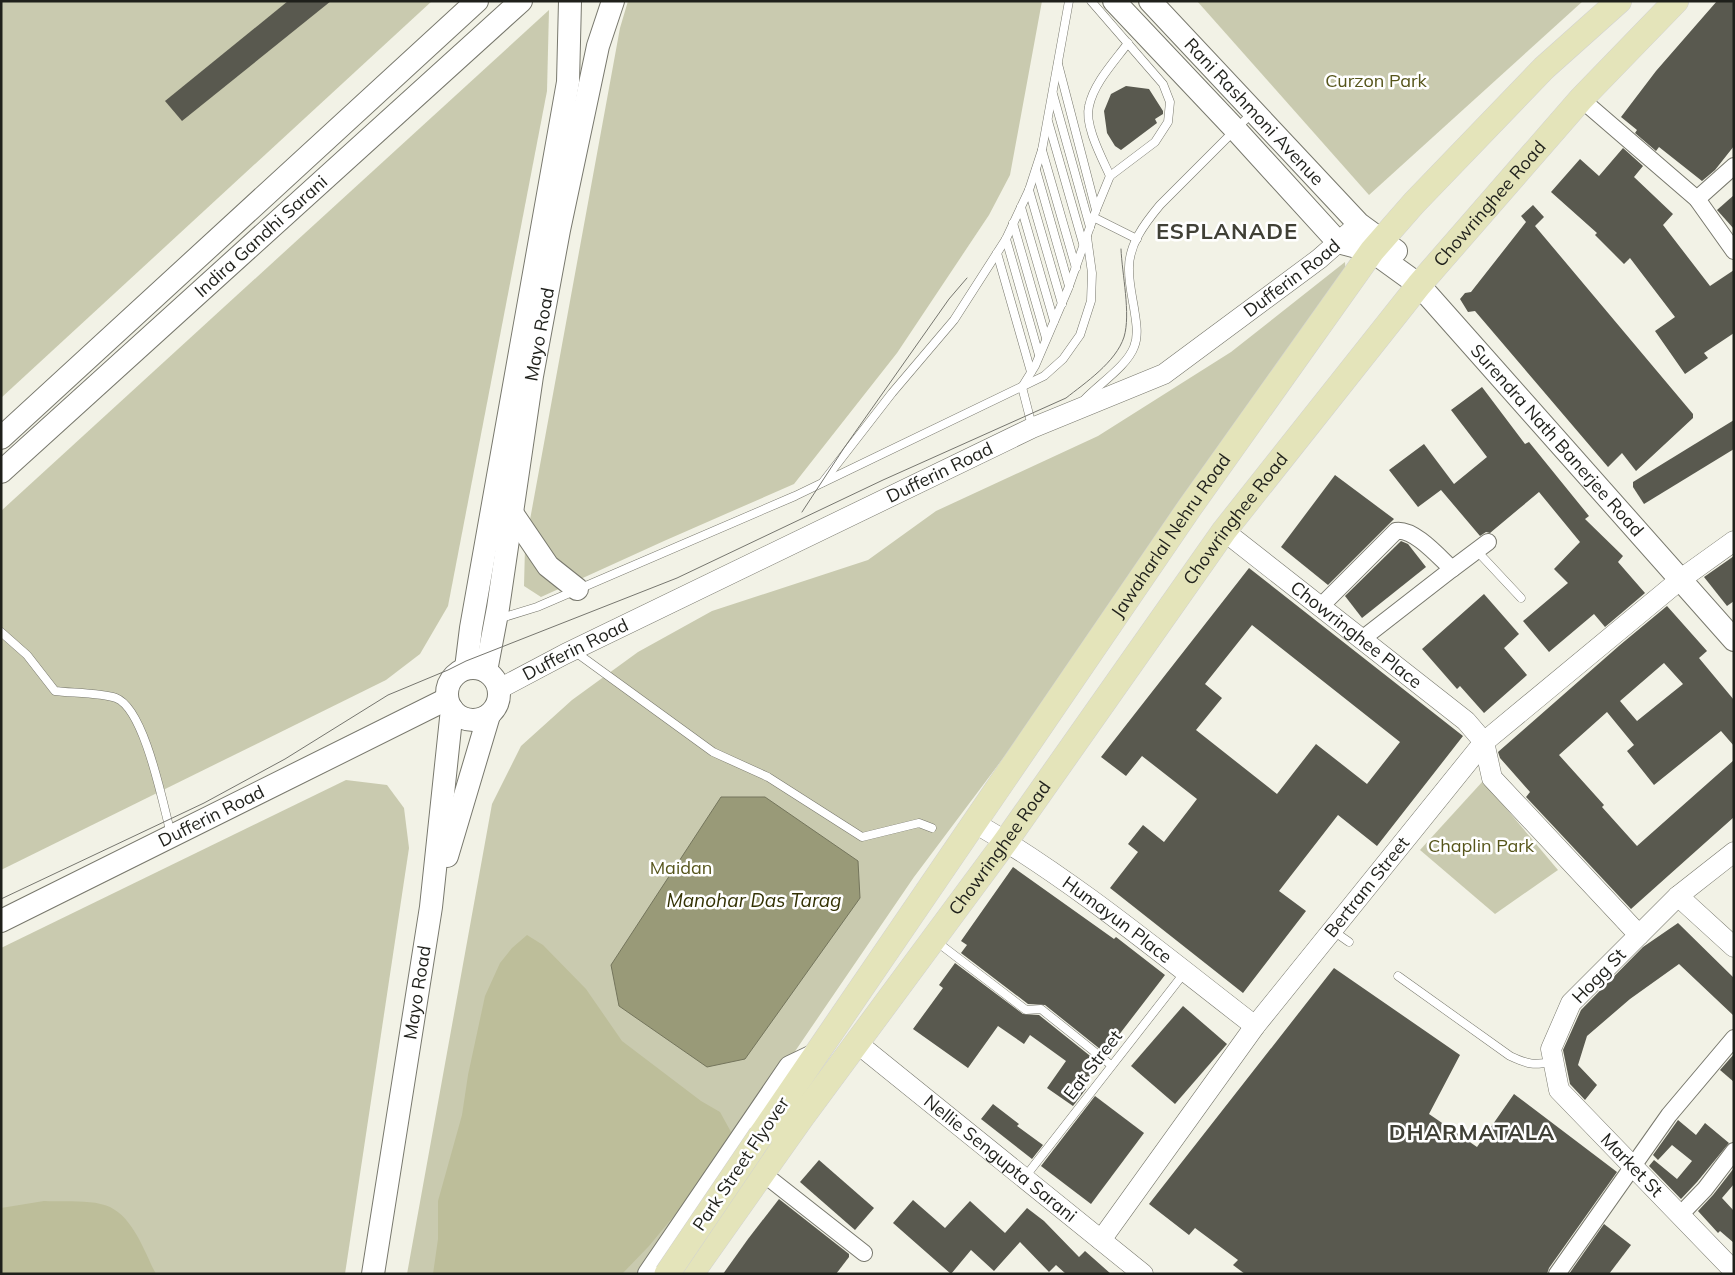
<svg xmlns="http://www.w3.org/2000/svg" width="1735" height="1275" viewBox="0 0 1735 1275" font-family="Mulish,sans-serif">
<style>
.green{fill:#c9caaf}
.forest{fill:#bdbe9a}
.water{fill:#999a78;stroke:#74755c}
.building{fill:#59594f;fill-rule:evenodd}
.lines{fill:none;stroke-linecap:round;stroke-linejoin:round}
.service-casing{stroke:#78786d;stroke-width:9}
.minor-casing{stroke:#78786d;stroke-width:18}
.tertiary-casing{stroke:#78786d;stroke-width:21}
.secondary-casing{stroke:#78786d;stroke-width:24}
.primary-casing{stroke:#d2d2d1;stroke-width:26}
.service{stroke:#fff;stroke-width:8}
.minor{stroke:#fff;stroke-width:16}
.tertiary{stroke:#fff;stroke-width:20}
.secondary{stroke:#fff;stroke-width:22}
.primary{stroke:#e4e4ba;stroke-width:25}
.tram{stroke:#76766f;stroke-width:1}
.primary-bridge-casing{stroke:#d2d2d1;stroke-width:26;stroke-linecap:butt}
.primary-bridge{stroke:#e4e4ba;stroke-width:25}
.labels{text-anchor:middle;stroke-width:5;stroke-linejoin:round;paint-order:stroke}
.park-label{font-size:18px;fill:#56551b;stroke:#fff}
.street-label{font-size:18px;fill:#1f201b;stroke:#fff}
.water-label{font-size:19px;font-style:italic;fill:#333204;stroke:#fff}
.district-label{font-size:22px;font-weight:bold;letter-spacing:1px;fill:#404036;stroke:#fff}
</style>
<rect width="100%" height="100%" fill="#f2f2e6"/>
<g class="green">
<path d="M1 1H432L1 398Z"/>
<path d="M628 1H1042L1010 175 989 215 897 353 794 484 664 541 541 597 524 586 525 547 620 28Z"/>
<path d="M1197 1H1583L1369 195Z"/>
<path d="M549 10 547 91 448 606 420 654 386 680 1 870V511Z"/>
<path d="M1345 262 1347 300 914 877 643 1274H407L492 804 521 746 572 700 638 652 712 611 868 560 936 511 1098 436 1231 352Z"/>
<path d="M346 780 387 785 404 808 409 848 345 1274H1V948Z"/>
<path d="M1483 781 1558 870 1495 914 1420 850Z"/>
</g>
<g class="forest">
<path d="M527 935 543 945 586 989 622 1041 701 1101 720 1112 736 1141 649 1246 622 1274H433L438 1239V1201L462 1115 468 1075 485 996 500 963 512 948Z"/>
<path d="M44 1201C63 1202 93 1199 110 1207 134 1219 144 1251 156 1274H1V1208Z"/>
</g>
<path class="water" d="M721 797H765L858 861 860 898 745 1059 707 1067 619 1006 611 965Z"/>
<g class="building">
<path d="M288 1H331L182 121 165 101Z"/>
<path d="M1717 1H1734V146L1715 170 1702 181 1659 147 1656 151 1635 133 1637 130 1621 117 1656 71Z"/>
<path d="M1126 86 1149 89 1163 111V114L1155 119 1157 123 1121 150 1115 146 1107 133 1104 111 1111 94Z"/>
<path d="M1623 148 1643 166 1634 177 1673 214 1663 225 1710 286 1734 270V333L1704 353 1708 358 1685 374 1655 331 1675 317 1630 258 1624 264 1595 235 1597 233 1551 192 1580 159 1599 176Z"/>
<path d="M1734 195V229L1717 210Z"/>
<path d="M1533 205 1544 217 1535 226 1693 414V418L1636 471 1622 453 1608 467 1475 311 1468 312 1460 299 1465 293 1471 292 1526 222 1521 216Z"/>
<path d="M1482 387 1525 444 1529 442 1589 516 1585 519 1623 556 1618 562 1645 593 1605 627 1594 614 1549 652 1523 621 1568 583 1554 569 1580 542 1539 492 1490 533 1486 532 1480 536 1441 490 1418 507 1389 470 1424 444 1454 484 1487 457 1451 410Z"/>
<path d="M1734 420V449L1644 504 1633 487V482Z"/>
<path d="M1335 475 1394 519 1328 585 1281 547Z"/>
<path d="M1401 541 1408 544 1426 567 1362 618 1345 596Z"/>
<path d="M1734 556V601L1727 606 1704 577Z"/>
<path d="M1249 568 1463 736 1377 846 1338 815 1279 891 1306 911 1243 993 1110 888 1138 852 1128 844 1143 825 1164 842 1197 799 1142 756 1126 776 1101 757ZM1252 625 1400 742 1367 784 1316 744 1277 794 1196 730 1222 698 1205 684Z"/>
<path d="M1484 594 1519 634 1504 648 1527 675 1484 713 1460 686 1457 689 1422 649Z"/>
<path d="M1667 606 1707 651 1699 658 1734 700V746L1721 731 1654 785 1627 751 1634 745 1607 712 1559 755 1604 805 1602 807 1637 846 1734 760V817L1631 909 1526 797 1530 792 1500 758 1498 752 1620 645ZM1664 663 1683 684 1637 721 1620 701Z"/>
<path d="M1013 867 1114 939 1116 937 1165 975 1105 1053 1045 1005 1028 1004 961 953 967 945 961 941Z"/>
<path d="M1678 923 1734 978V1016L1679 964 1630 999 1587 1036 1578 1065 1597 1085 1585 1100 1570 1084 1563 1050 1581 1010 1643 947Z"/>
<path d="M955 963 1023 1014 1039 1015 1099 1063 1083 1086 1086 1089 1073 1106 1047 1088 1066 1061 1030 1035 1024 1044 998 1026 968 1068 913 1029 943 988 939 985Z"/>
<path d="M1334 968 1460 1055 1429 1114 1477 1147 1514 1094 1617 1172 1549 1268 1547 1274H1245L1233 1265 1238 1260 1195 1228 1189 1235 1149 1204Z"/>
<path d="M1183 1006 1227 1044 1175 1104 1131 1066Z"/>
<path d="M1734 1054V1082L1720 1070Z"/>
<path d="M1095 1096 1144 1133 1091 1204 1041 1166Z"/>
<path d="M993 1104 1019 1124 1017 1126 1043 1145 1032 1159 981 1119Z"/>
<path d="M1678 1120 1696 1135 1705 1123 1729 1143 1697 1182 1681 1199 1649 1166 1654 1160 1677 1179 1692 1161 1672 1145 1658 1160 1653 1155Z"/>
<path d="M819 1160 874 1208 855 1230 800 1182Z"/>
<path d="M1734 1168V1184L1722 1198 1734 1211V1243L1720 1231 1718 1233 1698 1211 1713 1195Z"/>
<path d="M779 1199 849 1254V1257L836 1274H723L748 1239Z"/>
<path d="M913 1200 945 1228 970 1201 1005 1233 1027 1208 1044 1221 1079 1257 1085 1251 1111 1274H1066L1056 1265 1049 1272 1020 1242 994 1271 971 1250 951 1274 893 1223Z"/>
<path d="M1604 1224 1631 1245 1609 1274H1569Z"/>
</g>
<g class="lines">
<defs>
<g id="service">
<path d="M1058 64 1096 210"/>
<path d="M1053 94 1090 227"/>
<path d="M1048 121 1084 247"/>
<path d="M1042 150 1076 268"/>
<path d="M1036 170 1069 286"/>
<path d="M1110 176C1102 158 1084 125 1089 106 1094 83 1114 62 1128 43"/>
<path d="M1029 190 1062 304"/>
<path d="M1021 207 1054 321"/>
<path d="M1093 217 1137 239"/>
<path d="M1013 223 1046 338"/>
<path d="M1006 239 1039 355"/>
<path d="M997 253 1031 372"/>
<path d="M1084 400C1099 384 1127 366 1134 347 1139 335 1136 321 1134 308 1132 296 1129 283 1129 270 1128 245 1145 223 1160 205L1253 112"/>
<path d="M1032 426 1022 387 1035 366 1068 289 1096 210 1110 176 1155 142 1168 122 1170 102 1163 84 1091 1"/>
<path d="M823 482 892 393 954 320 1006 239 1029 190 1042 150 1069 1"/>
<path d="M1477 551 1521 598"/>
<path d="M498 619 537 607 795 496 1044 376 1063 359 1080 335 1091 301 1092 273 1087 237"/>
<path d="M1 632 27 655 55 691C70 693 102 693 116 698 145 709 163 805 171 834"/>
<path d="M574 651 713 752 768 777 862 837 919 823 932 828"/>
<path d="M1332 930 1349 942"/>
<path d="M937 942 1026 1010 1041 1009 1111 1065"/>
<path d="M1398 976 1510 1056C1529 1065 1533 1065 1554 1062"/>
<path d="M1025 1177 1185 972"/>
</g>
<g id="minor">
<path d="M1581 99 1697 199 1734 251"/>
<path d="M1697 199 1734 166"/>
<path d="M1452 569 1488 542"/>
<path d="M1320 607 1396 531C1414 528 1439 557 1452 569L1362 639"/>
<path d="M770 1179 864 1253"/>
<path d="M1680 1215 1705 1189 1734 1151"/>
<path d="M1557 1274 1669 1115 1734 1038"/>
</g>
<g id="tertiary">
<path id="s1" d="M1224 531 1466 721 1484 742 1492 778 1639 935"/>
<path id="s2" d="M499 689 565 654 1032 428 1164 374 1319 259 1359 224"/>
<path id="s3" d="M975 823C1075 881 1164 956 1255 1026"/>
<path id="s4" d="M1734 852 1678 896 1571 1003 1551 1049 1559 1090 1734 1271"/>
<path d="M1678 896 1734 947"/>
<path id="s5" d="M857 1043 1143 1274"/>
<path id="s6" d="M1101 1240 1255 1026 1484 742 1681 579 1734 541"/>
</g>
<g id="secondary">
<path id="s7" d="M1114 1 1235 129 1338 242 1372 251 1419 285 1734 640"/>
<path id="s8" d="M1150 1 1359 224 1396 251"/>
<path d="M1 438 477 1"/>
<path id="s9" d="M1 472 521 1"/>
<path d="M512 513 548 566 577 589"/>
<circle cx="473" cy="694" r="26"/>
<path d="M466 668 471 628 568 82 570 1"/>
<path id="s10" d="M486 671 498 608 532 376 559 230 598 46 613 1"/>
<path d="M447 856 489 715"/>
<path id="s11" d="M1 921 447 699"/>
<path id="s12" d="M373 1274 431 907 452 709"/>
<path d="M649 1274 790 1067 815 1055"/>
</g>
<g id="primary">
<path id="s13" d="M761 1135 1190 507 1372 251 1414 203 1544 68 1619 1"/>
<path id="s14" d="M691 1274 802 1117 1006 841 1224 531 1419 285 1581 99 1676 1"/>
</g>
</defs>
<use href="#service" class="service-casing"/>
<use href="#minor" class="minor-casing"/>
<use href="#tertiary" class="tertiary-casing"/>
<use href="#secondary" class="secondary-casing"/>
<use href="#primary" class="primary-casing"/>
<use href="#service" class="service"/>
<use href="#minor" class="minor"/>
<use href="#tertiary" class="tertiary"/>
<use href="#secondary" class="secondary"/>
<use href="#primary" class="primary"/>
<g class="tram">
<path d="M802 512 844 448 949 299 967 278"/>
<path d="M1 899 204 803 285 759 388 695 448 670 466 661 677 578 883 480 1066 398C1085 383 1116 362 1124 337 1131 314 1122 274 1121 249"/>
</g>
<defs>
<path id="primary-bridge" d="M667 1274 761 1135"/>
</defs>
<use href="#primary-bridge" class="primary-bridge-casing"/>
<use href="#primary-bridge" class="primary-bridge"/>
</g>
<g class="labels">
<g class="park-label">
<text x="1376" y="87">Curzon Park</text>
<text x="1481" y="852">Chaplin Park</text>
<text x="681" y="874">Maidan</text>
</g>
<g class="street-label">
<text dy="6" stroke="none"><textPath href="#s8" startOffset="152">Rani Rashmoni Avenue</textPath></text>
<text dy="6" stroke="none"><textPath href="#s14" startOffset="1336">Chowringhee Road</textPath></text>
<text dy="6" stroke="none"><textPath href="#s9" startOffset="351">Indira Gandhi Sarani</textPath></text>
<text dy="6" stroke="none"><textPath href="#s2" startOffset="896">Dufferin Road</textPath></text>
<text dy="6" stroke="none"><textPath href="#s10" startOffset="341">Mayo Road</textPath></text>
<text dy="6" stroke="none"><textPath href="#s7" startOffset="630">Surendra Nath Banerjee Road</textPath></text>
<text dy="6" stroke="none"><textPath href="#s2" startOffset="491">Dufferin Road</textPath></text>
<text dy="6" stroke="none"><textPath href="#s14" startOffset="931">Chowringhee Road</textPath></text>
<text dy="6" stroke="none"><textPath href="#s13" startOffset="726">Jawaharlal Nehru Road</textPath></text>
<text dy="6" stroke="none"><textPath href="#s1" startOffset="168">Chowringhee Place</textPath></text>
<text dy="6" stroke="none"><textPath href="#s2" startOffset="86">Dufferin Road</textPath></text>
<text dy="6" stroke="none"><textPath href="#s11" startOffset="235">Dufferin Road</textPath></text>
<text dy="6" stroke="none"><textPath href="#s14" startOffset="526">Chowringhee Road</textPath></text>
<text dy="6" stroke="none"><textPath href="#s6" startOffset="442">Bertram Street</textPath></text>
<text dy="6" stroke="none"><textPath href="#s3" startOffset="172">Humayun Place</textPath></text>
<text transform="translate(1599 976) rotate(-46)" y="6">Hogg St</text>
<text dy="6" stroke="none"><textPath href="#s12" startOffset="285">Mayo Road</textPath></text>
<text transform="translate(1093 1065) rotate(-52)" y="6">Eat Street</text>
<text dy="6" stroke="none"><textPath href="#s5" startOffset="184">Nellie Sengupta Sarani</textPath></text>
<text transform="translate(741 1164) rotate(-56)" y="6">Park Street Flyover</text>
<text dy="6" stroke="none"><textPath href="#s4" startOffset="419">Market St</textPath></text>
</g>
<g class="water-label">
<text x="754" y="907">Manohar Das Tarag</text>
</g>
<g class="district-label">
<text x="1227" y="239">ESPLANADE</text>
<text x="1472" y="1140">DHARMATALA</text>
</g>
</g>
<rect width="1735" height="1275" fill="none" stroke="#1f201b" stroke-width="5"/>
</svg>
